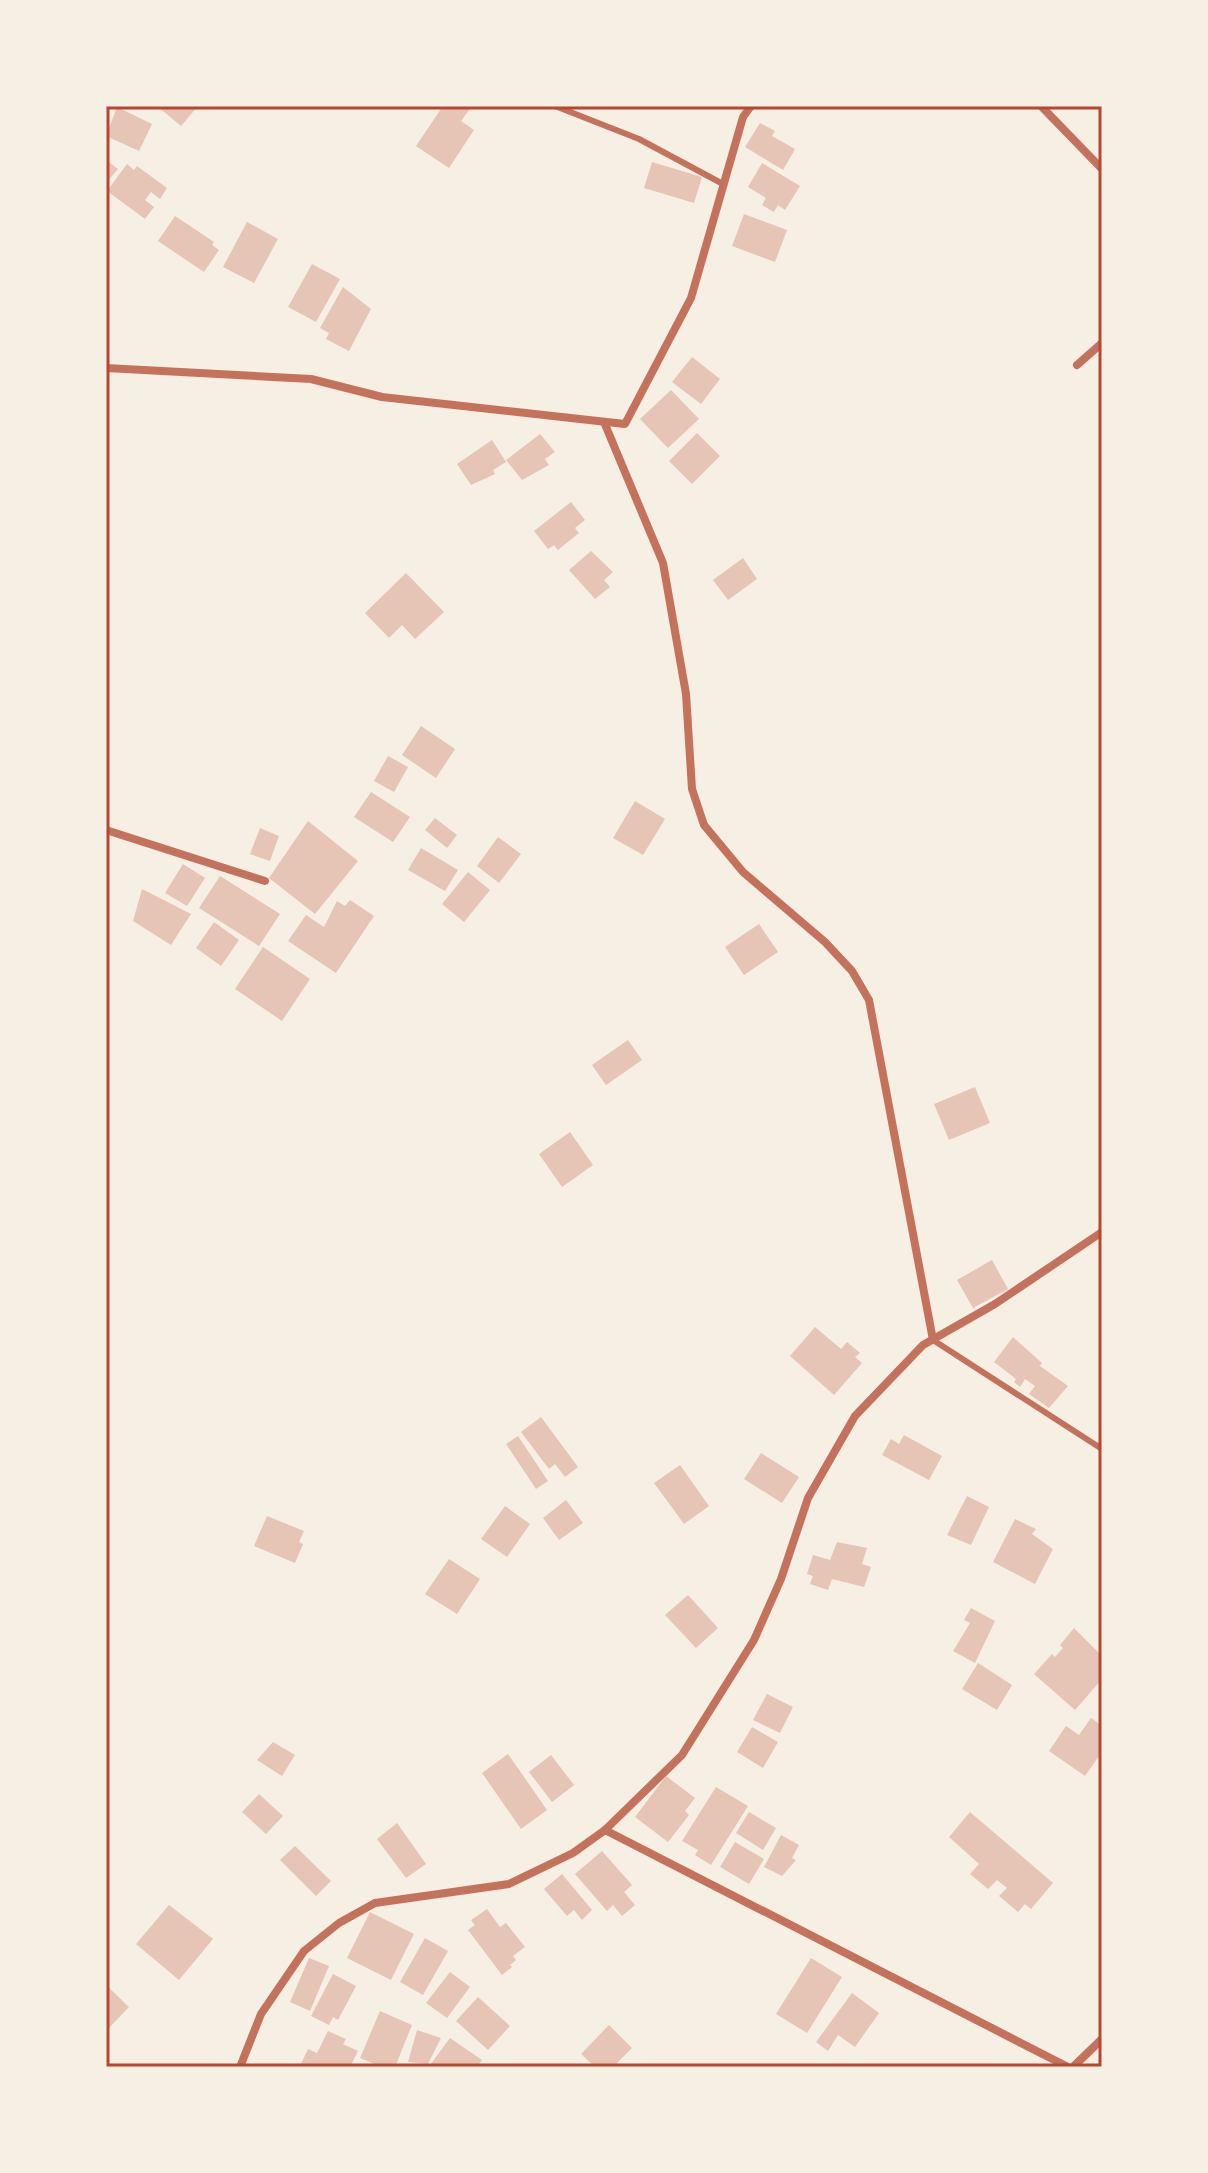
<svg xmlns="http://www.w3.org/2000/svg" width="1208" height="2173" viewBox="0 0 1208 2173" font-family="'Fira Sans Condensed',sans-serif">
<style>
.building{fill:#e6c5b7}
.lines{fill:none;stroke-linecap:round;stroke-linejoin:round}
.service{stroke:#c5725c;stroke-width:6}
.minor{stroke:#c5725c;stroke-width:8}
.neatline{fill:none;stroke:#b5482f;stroke-width:3}
</style>
<rect width="100%" height="100%" fill="#f6efe4"/>
<g class="building">
<path d="M157 106H198L181 126Z"/>
<path d="M443 106H472L461 121 474 130 449 168 416 146Z"/>
<path d="M117 107 152 124 139 151 106 136Z"/>
<path d="M760 123 775 131 772 136 795 149 783 170 745 147Z"/>
<path d="M106 160 118 169 106 183Z"/>
<path d="M652 162 702 177 694 203 644 188Z"/>
<path d="M762 163 800 186 785 210 778 205 774 212 762 205 766 198 748 187Z"/>
<path d="M127 164 134 170 137 166 167 188 160 199 151 192 145 200 154 207 145 219 107 191Z"/>
<path d="M744 214 787 230 775 262 732 246Z"/>
<path d="M175 216 214 242 212 245 219 250 204 272 158 241Z"/>
<path d="M247 222 278 239 254 283 223 267Z"/>
<path d="M312 264 340 279 316 322 288 307Z"/>
<path d="M343 287 371 309 349 351 326 339 329 333 320 328Z"/>
<path d="M692 357 720 379 701 404 672 382Z"/>
<path d="M671 390 699 419 668 448 640 419Z"/>
<path d="M697 433 720 456 692 484 669 461Z"/>
<path d="M540 434 555 452 545 459 549 465 522 480 506 460Z"/>
<path d="M492 440 506 462 493 470 495 474 471 485 457 464Z"/>
<path d="M571 502 585 520 575 528 579 533 558 550 554 545 548 549 534 531Z"/>
<path d="M591 551 613 572 604 580 610 587 595 599 569 570Z"/>
<path d="M743 558 757 579 728 600 713 580Z"/>
<path d="M406 573 444 612 415 639 402 625 389 638 365 613Z"/>
<path d="M421 726 455 749 436 778 402 755Z"/>
<path d="M388 756 408 767 394 792 374 781Z"/>
<path d="M371 792 410 817 393 842 354 817Z"/>
<path d="M635 801 665 819 643 855 613 838Z"/>
<path d="M435 818 457 835 447 848 425 830Z"/>
<path d="M308 821 358 861 315 914 269 878Z"/>
<path d="M260 828 279 836 270 861 250 854Z"/>
<path d="M498 837 521 854 499 883 477 866Z"/>
<path d="M421 848 458 870 445 891 408 870Z"/>
<path d="M183 864 205 878 187 906 165 893Z"/>
<path d="M468 872 490 890 464 922 442 904Z"/>
<path d="M220 876 280 914 259 946 199 908Z"/>
<path d="M142 889 191 914 171 945 133 921Z"/>
<path d="M350 900 374 916 336 973 288 941 306 915 324 927 337 901 345 906Z"/>
<path d="M214 922 239 940 221 966 196 948Z"/>
<path d="M759 924 778 952 744 975 725 947Z"/>
<path d="M263 947 310 979 282 1021 235 989Z"/>
<path d="M628 1040 642 1060 606 1085 592 1065Z"/>
<path d="M975 1087 990 1123 949 1140 934 1104Z"/>
<path d="M570 1132 593 1165 562 1187 539 1154Z"/>
<path d="M992 1260 1008 1289 973 1308 957 1280Z"/>
<path d="M815 1327 841 1349 847 1342 860 1353 855 1357 862 1363 834 1395 790 1356Z"/>
<path d="M1013 1337 1042 1363 1040 1366 1068 1386 1049 1408 1029 1394 1035 1386 1025 1379 1020 1387 1014 1382 1016 1379 994 1362Z"/>
<path d="M541 1417 578 1467 565 1477 555 1464 549 1469 521 1432Z"/>
<path d="M904 1435 942 1456 929 1480 882 1455 891 1439 899 1444Z"/>
<path d="M518 1436 548 1481 536 1489 506 1444Z"/>
<path d="M761 1453 799 1477 782 1503 744 1479Z"/>
<path d="M680 1465 709 1506 684 1524 654 1483Z"/>
<path d="M967 1496 989 1507 971 1545 947 1535Z"/>
<path d="M566 1500 583 1523 559 1540 543 1518Z"/>
<path d="M505 1506 530 1524 507 1557 481 1539Z"/>
<path d="M267 1516 304 1531 299 1542 303 1544 295 1563 254 1546Z"/>
<path d="M1015 1519 1036 1529 1032 1534 1053 1549 1035 1584 993 1562Z"/>
<path d="M837 1542 867 1548 862 1564 871 1567 864 1587 832 1579 828 1590 810 1584 813 1576 807 1574 813 1555 830 1560Z"/>
<path d="M449 1559 480 1579 457 1614 425 1594Z"/>
<path d="M688 1595 718 1628 696 1648 665 1615Z"/>
<path d="M971 1608 995 1621 975 1663 953 1651 970 1623 964 1620Z"/>
<path d="M1074 1628 1102 1656V1679L1075 1710 1034 1674 1052 1654 1055 1657 1063 1648 1060 1645Z"/>
<path d="M978 1663 1012 1685 997 1710 962 1689Z"/>
<path d="M767 1694 793 1707 780 1733 753 1720Z"/>
<path d="M1091 1718 1102 1726V1752L1085 1776 1049 1751 1066 1726 1079 1735Z"/>
<path d="M752 1727 778 1742 763 1768 737 1752Z"/>
<path d="M273 1742 295 1755 282 1776 257 1760Z"/>
<path d="M508 1754 547 1810 521 1829 482 1773Z"/>
<path d="M551 1755 574 1785 552 1802 529 1772Z"/>
<path d="M666 1776 695 1798 685 1811 689 1815 668 1842 635 1817Z"/>
<path d="M716 1787 748 1806 711 1865 695 1855 698 1850 682 1841Z"/>
<path d="M259 1794 283 1816 266 1834 242 1812Z"/>
<path d="M749 1812 776 1828 763 1850 736 1833Z"/>
<path d="M970 1812 1053 1883 1031 1909 1025 1904 1018 1912 999 1896 1007 1888 997 1880 988 1889 970 1874 979 1864 949 1837Z"/>
<path d="M397 1823 426 1864 406 1878 377 1839Z"/>
<path d="M781 1835 799 1845 792 1858 796 1860 782 1876 764 1867Z"/>
<path d="M735 1842 764 1859 749 1884 720 1867Z"/>
<path d="M295 1846 331 1881 316 1896 280 1860Z"/>
<path d="M602 1851 632 1885 624 1892 635 1905 622 1916 613 1905 607 1911 575 1874Z"/>
<path d="M562 1874 592 1910 582 1920 574 1910 567 1916 544 1889Z"/>
<path d="M169 1905 213 1939 179 1980 136 1944Z"/>
<path d="M487 1909 500 1927 506 1923 525 1947 513 1956 516 1960 510 1965 512 1967 502 1975 468 1930 475 1925 471 1920Z"/>
<path d="M370 1912 414 1934 391 1980 347 1958Z"/>
<path d="M425 1938 448 1951 423 1995 400 1982Z"/>
<path d="M309 1958 329 1966 310 2011 290 2002Z"/>
<path d="M811 1958 842 1977 807 2033 776 2014Z"/>
<path d="M450 1972 470 1987 447 2018 426 2003Z"/>
<path d="M333 1974 356 1986 338 2020 333 2017 329 2025 311 2016Z"/>
<path d="M106 1985 129 2007 106 2031Z"/>
<path d="M852 1993 879 2013 855 2047 838 2035 828 2051 816 2042Z"/>
<path d="M478 1997 510 2026 488 2050 456 2021Z"/>
<path d="M380 2011 412 2025 395 2067H382L360 2058Z"/>
<path d="M609 2025 632 2048 613 2067H595L581 2054Z"/>
<path d="M417 2030 441 2038 428 2064 408 2062Z"/>
<path d="M328 2031 346 2039 343 2044 358 2051 350 2067 300 2066 308 2049 317 2053Z"/>
<path d="M450 2038 482 2060 477 2067 430 2065Z"/>
</g>
<g class="lines">
<g class="service">
<path d="M555 106 639 139 723 184"/>
<path d="M933 1340 1102 1449"/>
</g>
<g class="minor">
<path d="M1041 106 1102 169"/>
<path d="M1077 365 1102 343"/>
<path d="M106 368 311 379 382 397 625 424 691 298 743 117 751 106"/>
<path d="M604 422 663 563 686 694 692 789 704 825 743 872 825 942 852 971 869 1000 933 1340"/>
<path d="M106 830 265 881"/>
<path d="M605 1830 1068 2067"/>
<path d="M240 2067 261 2014 304 1951 339 1923 375 1903 509 1884 573 1853 605 1830 682 1755 754 1640 781 1579 808 1498 855 1416 923 1345 995 1304 1102 1232"/>
<path d="M1073 2067 1102 2039"/>
</g>
</g>
<rect width="1208" height="2173" fill="none" stroke="#f6efe4" stroke-width="216"/>
<rect x="108" y="108" width="992" height="1957" class="neatline"/>
</svg>
